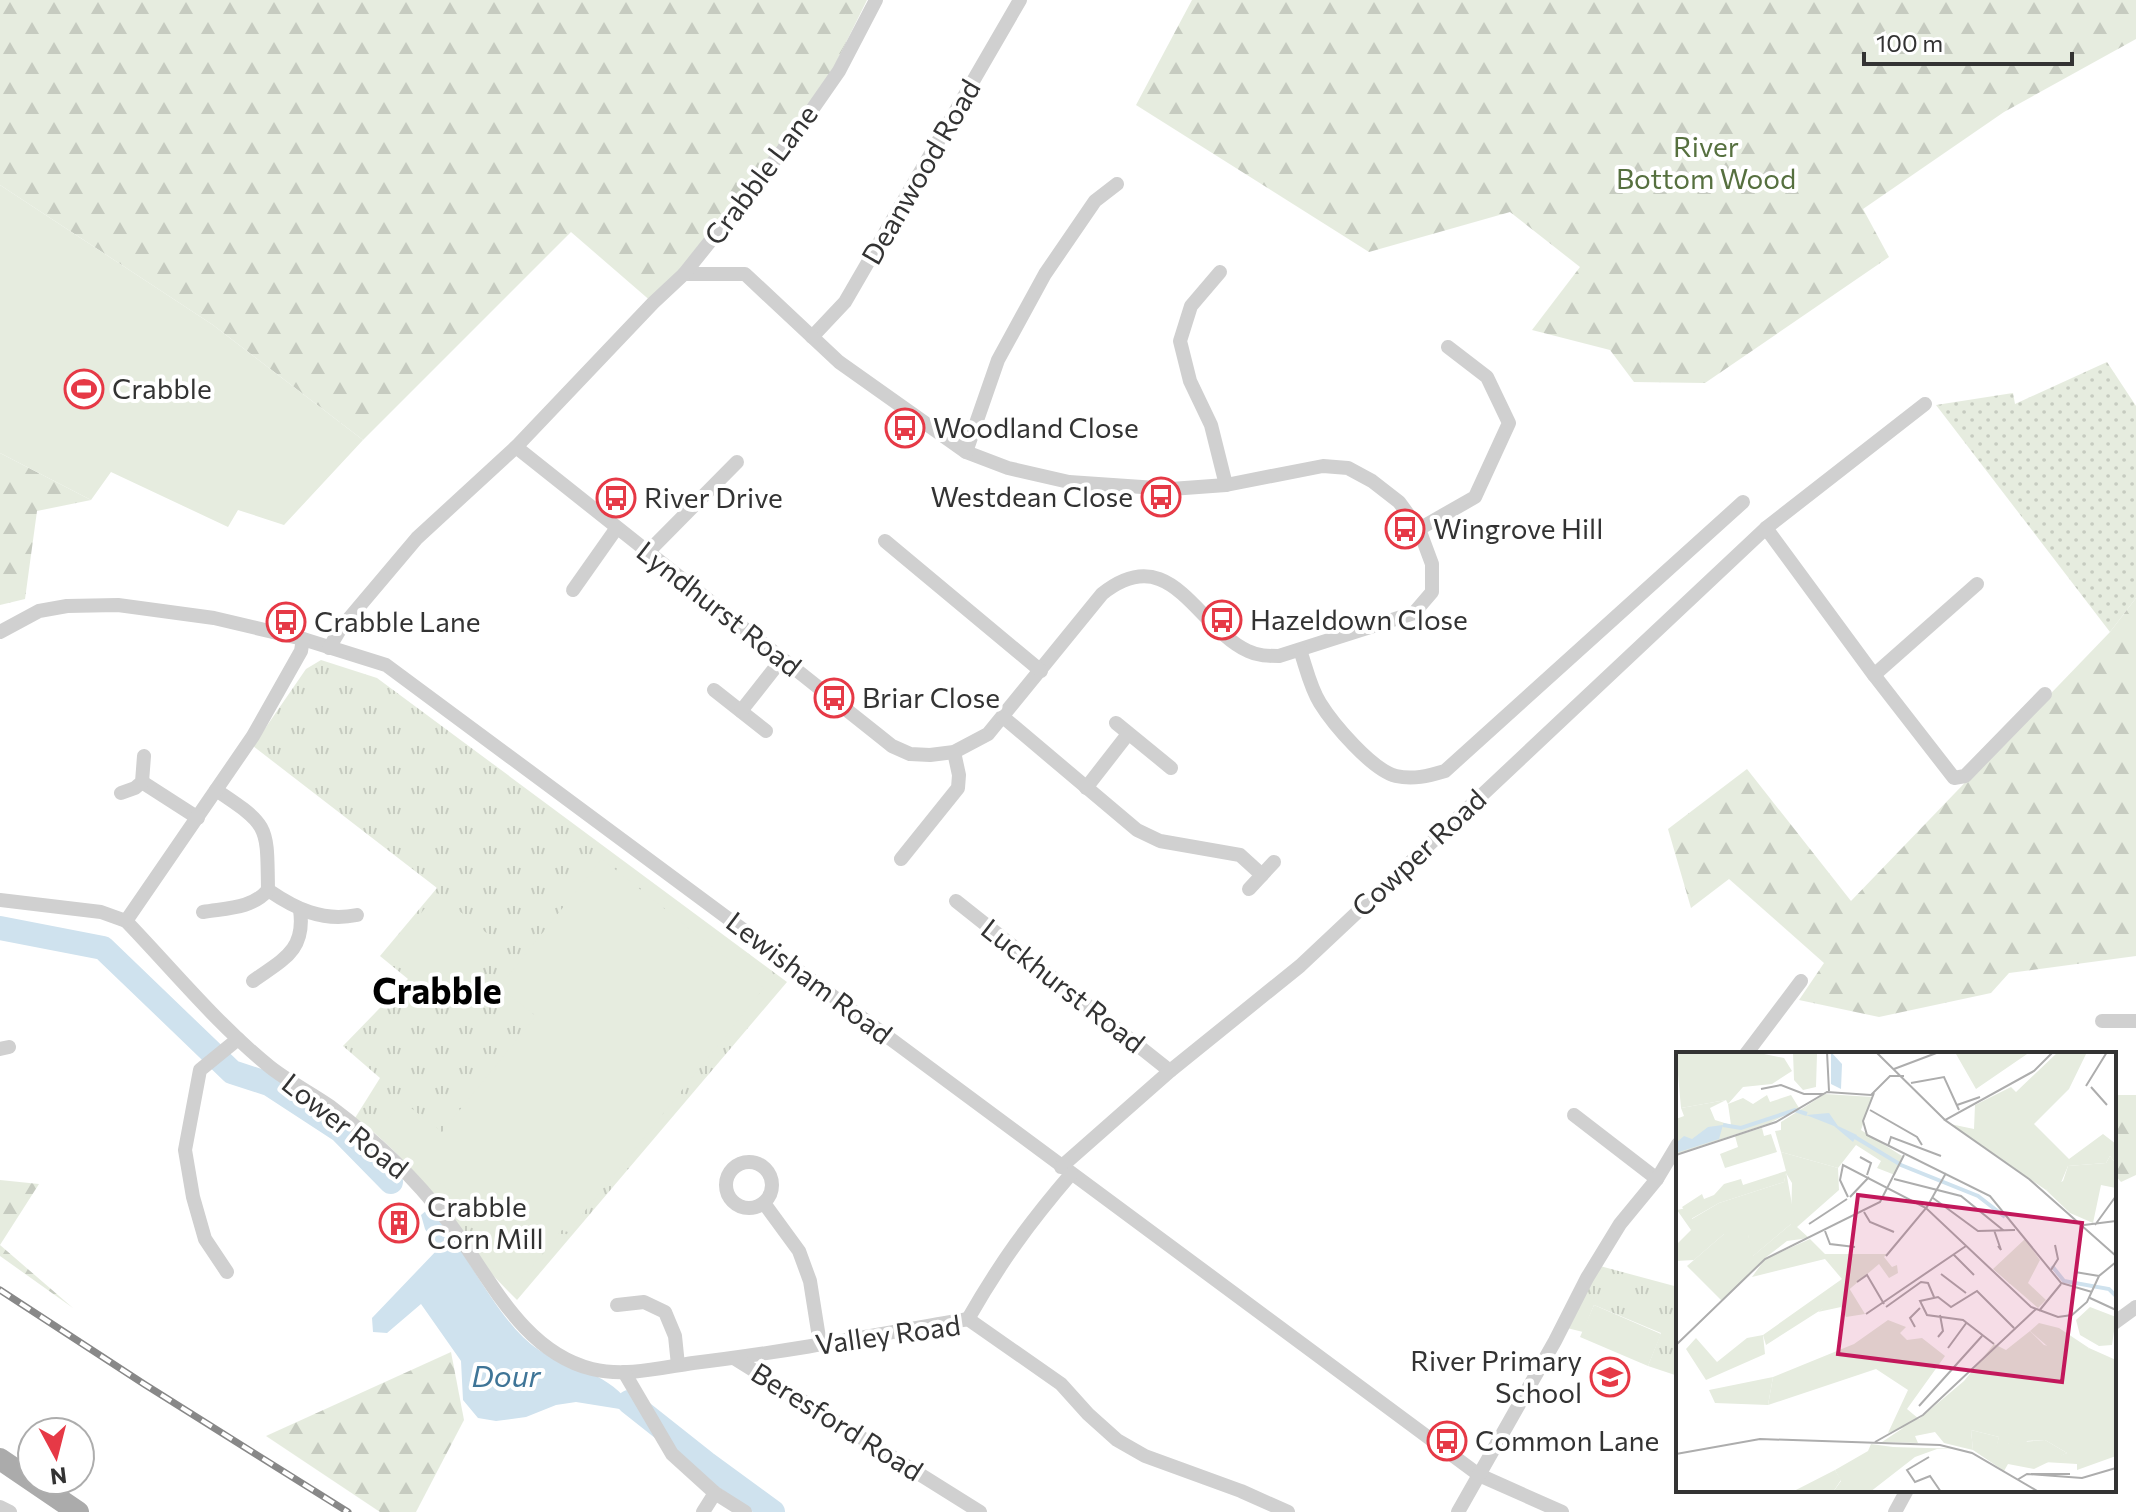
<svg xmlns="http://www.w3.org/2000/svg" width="2136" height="1512" viewBox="0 0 2136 1512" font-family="Commissioner,sans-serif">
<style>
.grass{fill:url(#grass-dots)}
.forest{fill:url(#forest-firs)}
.park{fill:url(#park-tufts)}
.pitch{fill:#e6ecdf}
.water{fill:#cfe2ee}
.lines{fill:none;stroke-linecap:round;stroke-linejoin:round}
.river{stroke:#cfe2ee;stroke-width:24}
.street{stroke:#d0d0d0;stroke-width:14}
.primary{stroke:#ababab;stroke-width:22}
.rail-casing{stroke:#888;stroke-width:7}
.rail{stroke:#fff;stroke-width:4;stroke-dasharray:12;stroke-linecap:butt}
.labels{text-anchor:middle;stroke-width:8;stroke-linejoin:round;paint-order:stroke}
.park-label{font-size:28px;fill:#56703f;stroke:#fff}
.street-label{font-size:28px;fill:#333;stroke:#fff}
.poi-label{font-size:28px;fill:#333;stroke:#fff;text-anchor:start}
.water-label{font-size:30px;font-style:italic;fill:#3f7597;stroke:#fff}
.district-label{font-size:36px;font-weight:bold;fill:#000;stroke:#fff}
.inset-river{fill:none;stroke:#cfe2ee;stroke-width:4}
.inset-road{fill:none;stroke:#adadad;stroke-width:2}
.view{fill:#c2185b;fill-opacity:0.15;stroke:#c2185b;stroke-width:4}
.inset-edge{fill:none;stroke:#333;stroke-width:4}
</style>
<defs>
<pattern id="grass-dots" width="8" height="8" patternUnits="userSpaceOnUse" patternTransform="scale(2)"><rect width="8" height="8" fill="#e6ecdf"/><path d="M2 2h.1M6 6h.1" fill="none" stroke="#c6cbc0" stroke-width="1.8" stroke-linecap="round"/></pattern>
<pattern id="forest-firs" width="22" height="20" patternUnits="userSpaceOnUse" patternTransform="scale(2)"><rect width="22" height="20" fill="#e6ecdf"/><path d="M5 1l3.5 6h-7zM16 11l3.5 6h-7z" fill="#c6cbc0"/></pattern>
<pattern id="park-tufts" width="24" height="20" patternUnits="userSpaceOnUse" patternTransform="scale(2)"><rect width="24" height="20" fill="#e6ecdf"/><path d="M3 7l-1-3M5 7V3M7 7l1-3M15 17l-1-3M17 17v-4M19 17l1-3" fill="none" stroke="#c6cbc0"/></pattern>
</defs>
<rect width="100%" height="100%" fill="#fff"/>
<path class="grass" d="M2107 362 2136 406V598L2110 632 1936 405 2013 393 2015 404Z"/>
<g class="forest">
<path d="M0 0H867L827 81 684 274 653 303 571 232 363 440 213 325 0 185Z"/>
<path d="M1192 0H2136V39L2004 112 1863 209 1889 257 1705 383 1634 382 1610 350 1532 330 1580 267 1510 212 1369 252 1136 105Z"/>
<path d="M0 453 91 500 37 511 25 599 0 605Z"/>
<path d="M2136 598V956L2009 973 1991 993 1879 1017 1799 1000 1824 963 1729 879 1691 908 1668 829 1747 769 1851 901 2110 632Z"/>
<path d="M2114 1095H2136V1175L2121 1182 2114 1174Z"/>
<path d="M0 1180 39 1184 0 1245 73 1308 0 1256Z"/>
<path d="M451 1352 464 1420 416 1512H380L266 1436Z"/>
</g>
<g class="park">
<path d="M321 660 377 678 787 982 517 1300C504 1287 490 1273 479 1259 441 1208 408 1155 355 1118L380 1078 343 1046 408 979 380 956 437 888 253 746 306 669Z"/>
<path d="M1600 1266 1678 1287V1376L1648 1366 1661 1333 1594 1305 1583 1332 1567 1328Z"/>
</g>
<g class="pitch">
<path d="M0 185 213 325 363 440 284 525 238 510 228 527 111 472 91 500 0 453Z"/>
<path d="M602 859 764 988 568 1232 562 1230 516 1286 469 1249 490 1222 377 1133 402 1101 442 1132 536 1016 499 987Z"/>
<path d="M437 893 499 943 449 1004 388 955Z"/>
<path d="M1594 1305 1661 1334 1648 1366 1580 1337Z"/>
</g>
<path class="water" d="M428 1209 443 1221C468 1258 502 1326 539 1350 571 1371 602 1369 629 1402L626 1410 576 1402 556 1405 526 1417 496 1421 478 1418 463 1400 461 1361 421 1304 387 1333 373 1332 372 1318 438 1249 425 1229 421 1215Z"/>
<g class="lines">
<g class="river">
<path d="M0 928 103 948 232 1072 269 1084 341 1131 391 1182"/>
<path d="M629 1402 706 1463 773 1512"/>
</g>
<g class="street">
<path d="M1220 272 1191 306 1180 341 1190 381 1211 425 1226 485"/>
<path d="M812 337 845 302 1020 0"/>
<path d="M516 447 877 734 892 746 910 754 930 755 954 752 988 734 1102 594C1171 539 1196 627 1248 651 1258 656 1268 656 1279 656L1414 613 1432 592V564L1419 529 1399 502 1372 481 1348 468 1323 466 1226 485 1171 489 1069 482 1008 468 966 452 839 362 745 274H684"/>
<path d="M966 452 998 360 1045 274 1095 201 1117 184"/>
<path d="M1766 528 1874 675 1954 778 1965 776 2045 694"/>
<path d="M1419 529 1475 497 1509 423 1487 377 1448 347"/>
<path d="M885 541 1041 671"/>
<path d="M647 553 737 462"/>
<path d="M573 590 616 529"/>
<path d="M0 632 39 611 67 606 118 605 214 618 303 639 386 665 1479 1475 1562 1512"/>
<path d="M329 648 341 628 417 538 516 447 653 303 684 274 791 140 839 71 876 0"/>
<path d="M1300 650C1306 667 1310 687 1320 703 1333 724 1372 770 1396 776 1413 780 1428 776 1445 771L1743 502"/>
<path d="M1874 675 1977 584"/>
<path d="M714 690 766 731"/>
<path d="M741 711 782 659"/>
<path d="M1003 717 1137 830 1160 841 1240 855 1262 875"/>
<path d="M1116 723 1171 768"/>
<path d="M142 782 198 818"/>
<path d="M1086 788 1128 734"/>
<path d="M121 793 135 788 142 782 144 756"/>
<path d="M901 859 958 788 959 775 954 752"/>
<path d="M1249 889 1274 862"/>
<path d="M268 890C296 909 322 922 357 915"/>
<path d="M0 900 101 912 126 921C173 970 217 1024 270 1067 289 1082 311 1093 331 1107 375 1140 414 1177 447 1220 488 1273 520 1351 592 1369 625 1377 660 1368 693 1363 785 1352 876 1335 968 1319L1061 1384 1088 1414 1117 1440 1145 1456 1241 1491 1288 1512"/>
<path d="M956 901 1170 1071"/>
<path d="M203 912C226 908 252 909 268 890 267 825 270 826 216 790"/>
<path d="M126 921 253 736 301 651 303 639"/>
<path d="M253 981C282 960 306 951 300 910"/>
<path d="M2102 1021H2136"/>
<path d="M0 1049 9 1047"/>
<path d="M1746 1054 1801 981"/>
<path d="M1574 1115 1657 1179"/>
<circle cx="749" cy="1185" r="23"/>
<path d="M1061 1167 1170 1071 1300 966 1766 528 1925 404"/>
<path d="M764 1203 799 1251 810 1281 820 1344"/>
<path d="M227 1272 205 1239 193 1197 185 1150 200 1070 238 1039"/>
<path d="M617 1305 644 1302 665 1312 675 1336 678 1365"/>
<path d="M968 1319C1000 1263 1029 1223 1071 1174"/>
<path d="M2114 1323 2136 1307"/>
<path d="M734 1358 980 1512"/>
<path d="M624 1372 672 1454 715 1493 745 1512"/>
<path d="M0 1507 10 1512"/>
<path d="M703 1512 715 1493"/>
<path d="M1458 1512 1555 1341 1587 1278 1620 1224 1657 1179 1678 1144"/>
<path d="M1895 1512 1907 1490"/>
</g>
<path class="primary" d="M0 1459 78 1512"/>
<defs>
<path id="rail" d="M0 1290 144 1384 348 1512"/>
</defs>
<use href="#rail" class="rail-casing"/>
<use href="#rail" class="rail"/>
</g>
<defs>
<symbol id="stadium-ring" viewBox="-11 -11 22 22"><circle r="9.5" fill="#fff" stroke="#e63946" stroke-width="1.5"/><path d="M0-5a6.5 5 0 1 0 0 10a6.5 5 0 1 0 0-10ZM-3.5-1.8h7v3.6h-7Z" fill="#e63946"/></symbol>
<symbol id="bus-ring" viewBox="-11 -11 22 22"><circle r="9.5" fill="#fff" stroke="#e63946" stroke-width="1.5"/><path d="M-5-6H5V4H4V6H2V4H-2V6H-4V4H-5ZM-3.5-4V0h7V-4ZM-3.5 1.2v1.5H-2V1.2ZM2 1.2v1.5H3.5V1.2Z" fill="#e63946"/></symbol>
<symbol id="building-ring" viewBox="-11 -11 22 22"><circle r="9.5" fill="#fff" stroke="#e63946" stroke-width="1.5"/><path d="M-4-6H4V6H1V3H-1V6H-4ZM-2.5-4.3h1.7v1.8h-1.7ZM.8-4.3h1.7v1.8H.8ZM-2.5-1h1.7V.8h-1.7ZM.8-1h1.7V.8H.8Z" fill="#e63946"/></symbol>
<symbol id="school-ring" viewBox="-11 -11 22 22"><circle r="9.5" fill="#fff" stroke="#e63946" stroke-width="1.5"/><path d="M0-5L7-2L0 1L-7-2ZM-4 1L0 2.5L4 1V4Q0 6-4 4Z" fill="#e63946"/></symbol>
</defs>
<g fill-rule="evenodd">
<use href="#stadium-ring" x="62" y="367" width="44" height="44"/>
<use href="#bus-ring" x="883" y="406" width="44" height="44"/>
<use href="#bus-ring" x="1139" y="475" width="44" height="44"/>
<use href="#bus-ring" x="594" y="476" width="44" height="44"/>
<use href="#bus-ring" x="1383" y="507" width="44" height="44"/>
<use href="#bus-ring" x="1200" y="598" width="44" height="44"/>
<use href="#bus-ring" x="264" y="600" width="44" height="44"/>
<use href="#bus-ring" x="812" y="676" width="44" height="44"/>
<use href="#building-ring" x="377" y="1201" width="44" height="44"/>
<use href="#school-ring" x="1588" y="1355" width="44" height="44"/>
<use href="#bus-ring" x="1425" y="1419" width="44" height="44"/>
</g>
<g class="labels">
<g class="park-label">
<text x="1706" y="157">River<tspan x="1706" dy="32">Bottom Wood</tspan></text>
</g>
<g class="street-label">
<text transform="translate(921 172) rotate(-60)" y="10">Deanwood Road</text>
<text transform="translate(761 175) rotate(-53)" y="10">Crabble Lane</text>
<text transform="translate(719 609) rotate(38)" y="10">Lyndhurst Road</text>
<text transform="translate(1419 853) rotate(-43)" y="10">Cowper Road</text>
<text transform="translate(809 978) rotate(37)" y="10">Lewisham Road</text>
<text transform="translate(1063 986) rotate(38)" y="10">Luckhurst Road</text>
<text transform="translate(345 1126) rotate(38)" y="10">Lower Road</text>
<text transform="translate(888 1335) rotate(-8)" y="10">Valley Road</text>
<text transform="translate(837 1422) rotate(32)" y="10">Beresford Road</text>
</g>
<g class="poi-label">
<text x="112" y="399">Crabble</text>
<text x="933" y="438">Woodland Close</text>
<text x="1133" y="507" text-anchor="end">Westdean Close</text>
<text x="644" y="508">River Drive</text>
<text x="1433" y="539">Wingrove Hill</text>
<text x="1250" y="630">Hazeldown Close</text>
<text x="314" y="632">Crabble Lane</text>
<text x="862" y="708">Briar Close</text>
<text x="427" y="1217">Crabble<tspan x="427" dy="32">Corn Mill</tspan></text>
<text x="1582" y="1371" text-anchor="end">River Primary<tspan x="1582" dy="32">School</tspan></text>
<text x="1475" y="1451">Common Lane</text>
</g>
<g class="water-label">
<text x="506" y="1387">Dour</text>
</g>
<g class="district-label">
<text x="437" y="1004">Crabble</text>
</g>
</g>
<g transform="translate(1676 1052)">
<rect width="440" height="440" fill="#fff"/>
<path d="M117 0 141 2 140 35 127 38 118 28ZM86 76 88 84 95 82 101 100 49 116 44 102 62 95 59 84ZM105 100 162 116 163 138 121 175 133 186 111 189 89 206 46 249 11 214 48 182H72L77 204 115 172 116 131 110 121 108 130 43 151 15 167 6 155 26 142 28 147 38 143 48 132 65 127 67 133 110 119ZM434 104 440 112V136L425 133 417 171 394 161 370 138 387 129 392 114 430 111ZM173 236 189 262 170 265 165 255 142 260ZM87 283 89 302 30 328 10 297 20 286 41 310 71 286ZM97 325 92 353 39 351 33 338ZM295 378 323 385 319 402 333 391 369 388 391 401 358 417 332 412 328 419 297 398ZM159 418 165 428 157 440H116Z" fill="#e6ecdf"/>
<path d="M0 0H78L108 6 116 19 96 32 67 35 52 52 50 48 5 56ZM382 0H411L393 37 358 72 393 107 427 82 440 92V112L434 104 430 111 392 114 384 133 370 138 274 72 298 77 299 53 335 35 340 40ZM110 119 120 175 115 172 76 205 72 183 48 182 18 208 0 209V193L15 178 1 158 15 155 16 167 43 151 108 130ZM134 187 149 202H211L208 205 216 215 221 213 222 221 213 226 203 212 162 247 90 293 87 283 166 227 149 207 76 225 89 207ZM212 268 230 275 224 281 231 288 246 286 269 304 231 357 243 367 288 329 318 292 330 298 354 279 368 293 404 301 413 296 440 308V404L401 418V412L368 410 391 401 369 388 351 389 348 395 333 391 328 402H318L323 385 295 378 297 398 268 391 259 380 239 384 242 391 206 390 227 376 212 381 232 338 200 317 92 353 97 325 178 292ZM195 392 217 395 285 397H261L239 405 194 440H157L165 429 159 418 192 399Z" fill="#e6ecdf"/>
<path d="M354 0 300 37 280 2 289 0ZM149 42 196 45 185 78 226 104 219 123 201 116 205 109 180 93 162 116 105 100 99 79 105 78V70ZM91 43 94 50 115 43 123 56 94 71 0 102V67L8 64 5 56 50 48 34 56 39 68 55 73 52 52 67 46 77 52ZM349 187 364 208 352 231 370 248 362 256 317 217ZM414 255 440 265 436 293 423 294 404 283 400 268Z" fill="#e6ecdf"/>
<path d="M349 188 361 206H354L334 232 319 216ZM363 271 383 276 413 296 394 314 354 279Z" fill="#e6ecdf"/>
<path d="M155 0 166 12 165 37 155 32ZM153 61 162 74 181 83 177 90 158 74 130 63ZM47 73 43 87 0 101V91L8 84 16 87 32 75Z" fill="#cfe2ee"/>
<path class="inset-river" d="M47 73 65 76 119 58 131 62M179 85 225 113 302 144 329 165M376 214 388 229 433 237 440 244"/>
<path class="inset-road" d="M151 0 153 39M200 0 269 68M377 0 358 19 269 68 353 127 440 204M218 17 263 0M235 31 268 25 283 58M410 34 431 0M415 35 431 53M85 37 105 33 128 42H147M198 41 187 69 191 83 314 144 385 231 416 240M281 53 304 45M194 58 241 85 246 93M212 94 215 85 265 104M0 103 100 70 151 40 195 43 214 24H228M184 105 195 111 191 123M218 127 285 144 327 178M172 145 164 128 167 113 250 156 355 255 382 265 396 263 411 250 423 224 440 210M174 145 193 125M257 146 302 179 339 178M188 160 194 170 218 180M133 172 171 147M408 173 440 169M419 173 440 144M318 178 325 198 322 194M149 179 154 192 179 195M277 202 298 223M210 204 251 155 270 121M375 218 382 207 379 193M399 220 423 224M265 222 290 241M181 230 191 223 208 252M414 246 440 258M210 255 245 230 252 231 258 245M363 259 385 232M190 262 290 194M239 275 234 266 244 256M262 285 267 279 264 263M318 292 287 268 251 263 244 249 262 245 275 255 301 239 338 276M0 293 89 207 204 150 228 103M272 296 291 270M243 354 306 284M199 390 247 363 360 257M0 402 84 387 264 393 296 401 363 440M253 405 231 418 239 430 254 424 265 440M355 422H394M341 428 351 422 406 426 440 416"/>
<path class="view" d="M182 143 406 171 386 330 162 302Z"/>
<rect width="440" height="440" class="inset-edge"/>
</g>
<g transform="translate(56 1456) rotate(173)"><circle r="38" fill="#ffffff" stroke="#adadad" stroke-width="2"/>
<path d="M0-6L14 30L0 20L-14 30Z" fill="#e63946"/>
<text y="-12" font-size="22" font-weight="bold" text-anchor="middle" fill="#333333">N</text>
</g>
<path d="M1864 52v12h208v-12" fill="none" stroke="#333333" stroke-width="4"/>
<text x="1876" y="52" font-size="24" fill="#333333" stroke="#ffffff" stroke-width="6" paint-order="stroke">100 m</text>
</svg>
